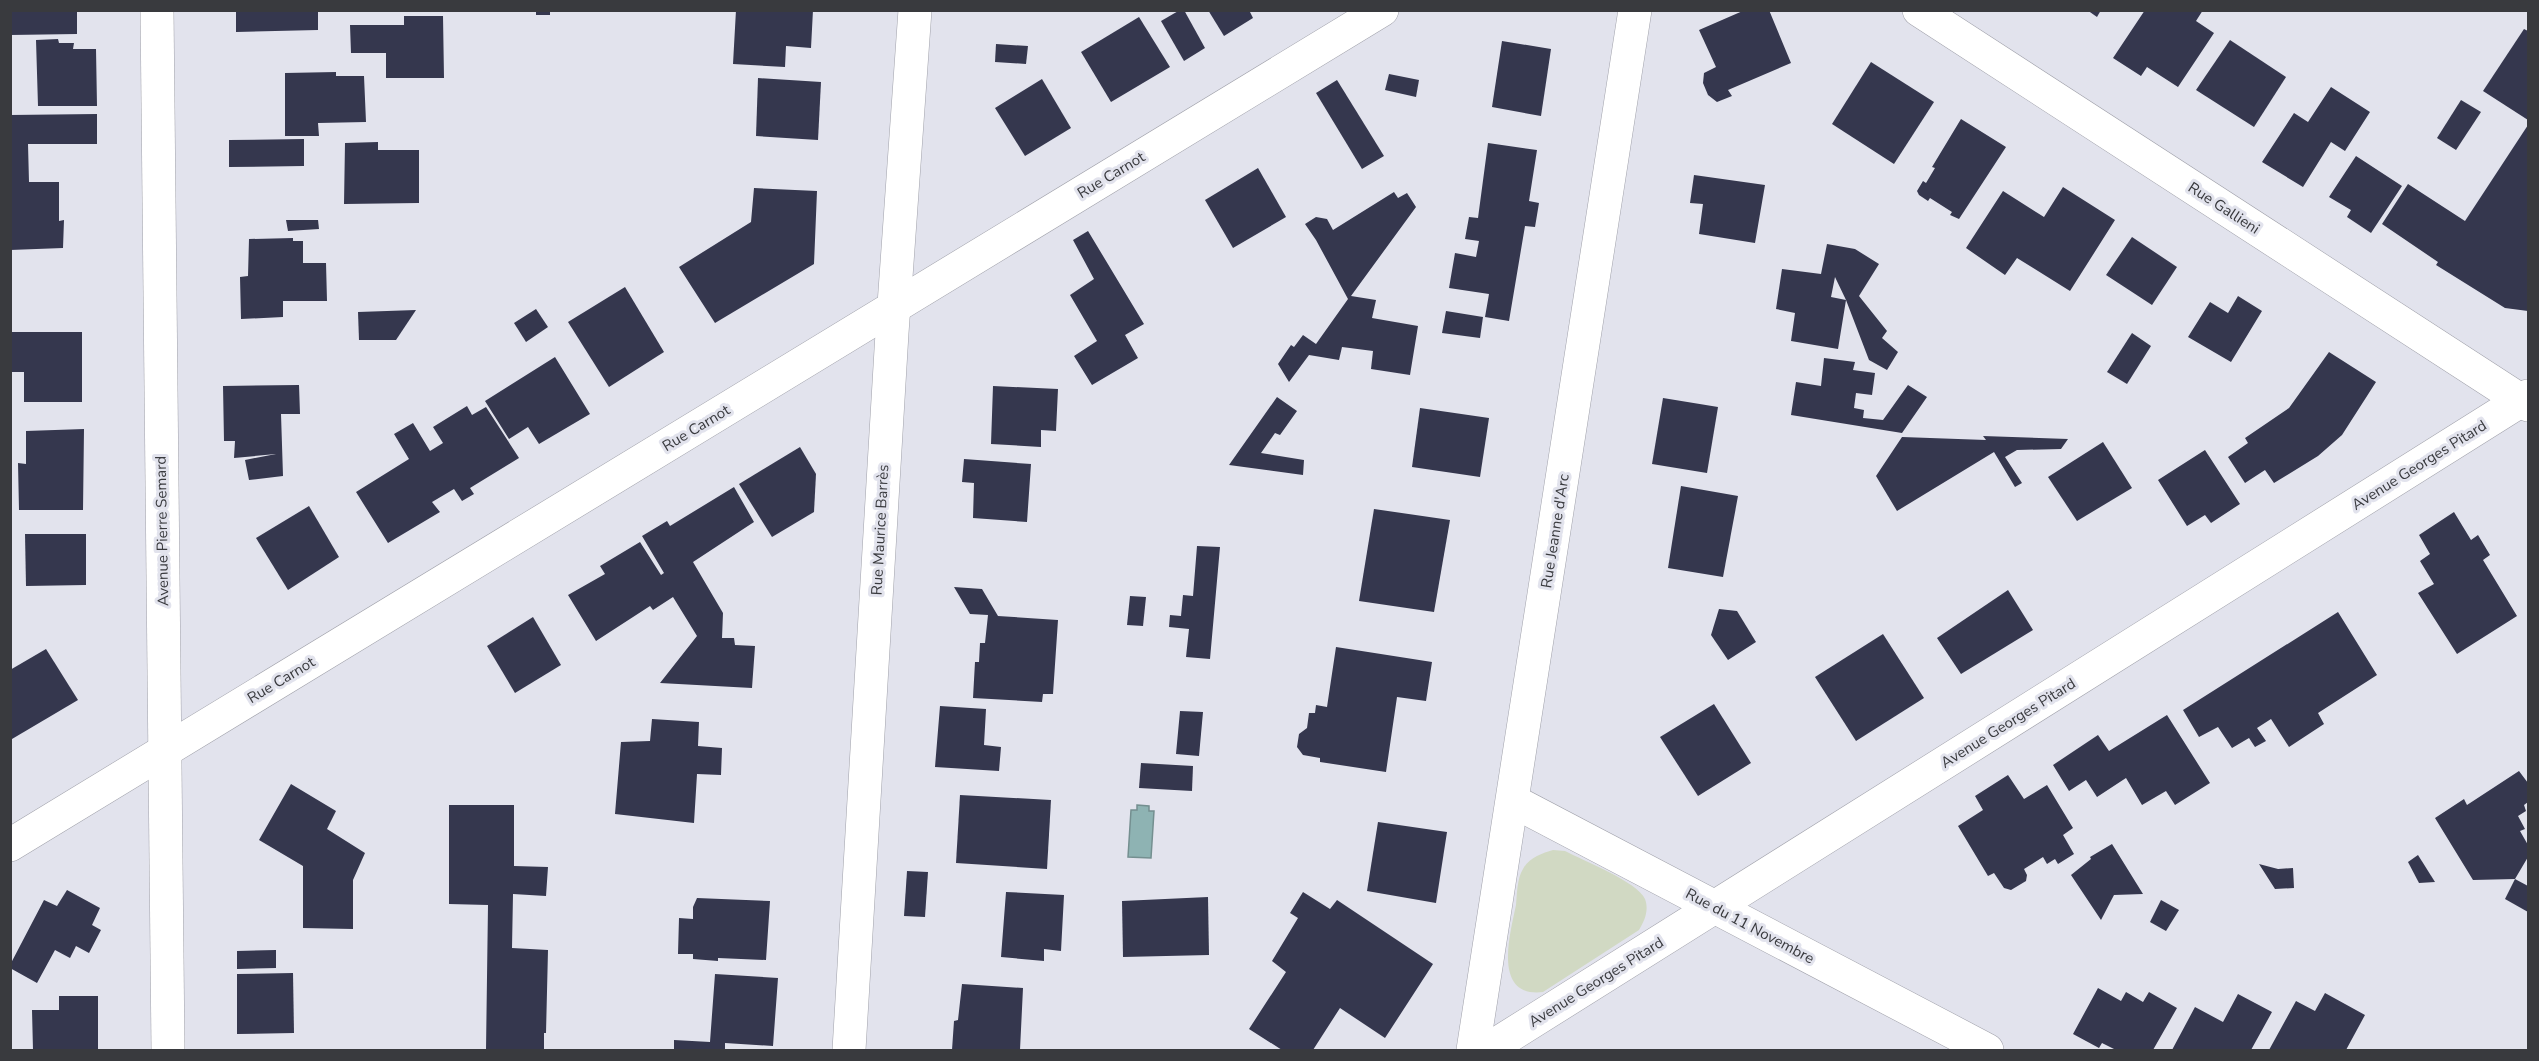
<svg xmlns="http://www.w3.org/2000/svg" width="2539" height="1061" font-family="'Nunito Sans',sans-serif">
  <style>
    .green { fill: #d1d9c3 }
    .water { fill: #8eb3b3; stroke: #748f90; stroke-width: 1.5 }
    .building { fill: #35374e }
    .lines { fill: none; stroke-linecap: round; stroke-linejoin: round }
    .minor-casing { stroke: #a0a1aa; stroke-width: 34 }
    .minor { stroke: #fff; stroke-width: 33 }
    .labels { text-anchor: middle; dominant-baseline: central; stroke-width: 6; stroke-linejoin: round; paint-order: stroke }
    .street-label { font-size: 15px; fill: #393a3e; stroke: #e2e3ed }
  </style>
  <rect width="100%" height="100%" fill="#e2e3ed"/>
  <path class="green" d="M1553,850L1565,851C1582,860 1638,882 1645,899C1649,910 1645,920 1639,930L1543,992C1492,998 1510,934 1516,905C1517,895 1517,878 1523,869C1529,858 1542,853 1553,850Z"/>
  <polygon class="water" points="1137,805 1149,806 1149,811 1154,811 1151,858 1128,857 1131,810 1137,810"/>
  <g class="building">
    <polygon points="10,10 77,10 77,34 10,35"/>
    <polygon points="236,10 318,10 318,30 236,32"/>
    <rect x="536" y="10" width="14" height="5"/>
    <polygon points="736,10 813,10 811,48 786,46 785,67 733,64"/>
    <polygon points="1180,10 1184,10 1205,48 1184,61 1161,21"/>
    <polygon points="1208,10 1249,10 1253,18 1224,36"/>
    <polygon points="1745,10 1769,10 1791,63 1728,90 1732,96 1717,102 1708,95 1703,83 1704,73 1716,67 1699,30"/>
    <polygon points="2087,10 2101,10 2097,17"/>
    <polygon points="2145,10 2203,10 2196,21 2214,33 2178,87 2147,67 2141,76 2113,58"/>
    <polygon points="404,16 443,16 444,78 386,78 386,53 351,53 350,25 404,25"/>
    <polygon points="1139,17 1170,67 1111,102 1081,52"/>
    <polygon points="2524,29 2528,31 2528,120 2483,91"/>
    <polygon points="58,39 59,43 74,43 73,49 96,49 97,106 38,106 36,40"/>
    <polygon points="2230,40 2286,77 2254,127 2196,90"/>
    <polygon points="1502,41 1551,49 1541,116 1492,107"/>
    <polygon points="996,44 1028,46 1026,64 995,62"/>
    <polygon points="1871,62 1934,102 1894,164 1832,124"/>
    <polygon points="336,72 336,76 364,76 366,122 318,123 319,136 285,136 285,73"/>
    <polygon points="1389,74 1419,80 1416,97 1385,90"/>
    <polygon points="758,78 821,82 818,140 756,136"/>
    <polygon points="1042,79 1071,128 1025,156 995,108"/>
    <polygon points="1337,80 1384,156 1362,169 1316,93"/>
    <polygon points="2331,87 2370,112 2345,151 2331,142 2303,187 2262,162 2294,113 2308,122"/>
    <polygon points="2461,100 2481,112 2456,150 2437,138"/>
    <polygon points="97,114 97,144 28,144 29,182 59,182 59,221 64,220 63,248 10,250 10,115"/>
    <polygon points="1961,119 2006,147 1959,219 1950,215 1952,212 1930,198 1928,201 1919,195 1917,191 1923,181 1926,183 1935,168 1932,167"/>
    <polygon points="2528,125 2528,311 2505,308 2436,265 2438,262 2382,224 2408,184 2465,221"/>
    <polygon points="304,139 304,166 229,167 229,140"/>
    <polygon points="378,142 378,150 419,150 419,203 344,204 345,143"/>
    <polygon points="1488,143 1537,150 1529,201 1539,203 1535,227 1525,226 1509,321 1485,317 1489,294 1449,288 1455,253 1476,257 1479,241 1465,239 1469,217 1478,218"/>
    <polygon points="2356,156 2402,186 2371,233 2347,217 2351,210 2329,197"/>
    <polygon points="1258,168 1286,217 1233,248 1205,200"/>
    <polygon points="1694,175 1765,185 1755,243 1699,234 1703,204 1690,203"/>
    <polygon points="2063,187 2115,220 2070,291 2017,258 2005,275 1966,248 2003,191 2044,217"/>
    <polygon points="754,188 817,191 814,264 715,323 679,267 751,222"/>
    <polygon points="1394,192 1398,198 1407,193 1416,207 1351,296 1376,300 1372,318 1418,326 1410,375 1371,369 1373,351 1342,347 1339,360 1309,355 1289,382 1278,364 1291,345 1294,347 1303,335 1316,344 1348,299 1316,240 1305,224 1316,217 1327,219 1333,230"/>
    <polygon points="286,220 318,220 319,229 288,231"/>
    <polygon points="1088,231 1144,324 1125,335 1138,358 1092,385 1074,356 1097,341 1070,295 1094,279 1073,240"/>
    <polygon points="2132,237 2177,267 2152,305 2106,275"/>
    <polygon points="293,238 293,241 303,241 303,263 326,263 327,301 283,301 283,317 241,319 240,277 248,276 249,239"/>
    <polygon points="1827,244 1855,249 1879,264 1859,296 1887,331 1882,338 1898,352 1887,370 1869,360 1846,300 1835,277 1831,297 1846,300 1838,349 1791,341 1795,313 1776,309 1782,269 1821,274"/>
    <polygon points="625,287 664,352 609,387 568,322"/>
    <polygon points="2238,296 2262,311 2231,362 2188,337 2210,302 2228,313"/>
    <polygon points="536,309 548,327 526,342 514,323"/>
    <polygon points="416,310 396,340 359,340 358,312"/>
    <polygon points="1446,311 1483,317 1480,338 1442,333"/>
    <polygon points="10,332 82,332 82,402 24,402 24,372 10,372"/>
    <polygon points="2132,333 2151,346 2127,384 2107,372"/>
    <polygon points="2329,352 2376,382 2342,435 2318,456 2274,483 2265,470 2245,483 2228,457 2248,443 2245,438 2289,408"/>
    <polygon points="555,357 590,414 539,444 528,427 509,439 485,401"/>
    <polygon points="1824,358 1855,362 1853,370 1875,373 1872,395 1856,393 1854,408 1864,410 1863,418 1883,420 1908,385 1927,397 1902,433 1791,415 1796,382 1821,386"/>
    <polygon points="299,385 300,414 281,414 283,476 249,480 245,460 276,454 234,458 235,441 224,441 223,386"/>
    <polygon points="993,386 1058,389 1056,431 1041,430 1041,447 991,444"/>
    <polygon points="1277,397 1297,411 1280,435 1275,433 1261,453 1304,460 1303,475 1229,465"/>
    <polygon points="1663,398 1718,407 1707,473 1652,464"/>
    <polygon points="467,406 472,415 486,407 519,458 470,488 474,494 462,501 454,489 432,502 440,512 388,543 356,492 409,459 394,434 413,423 430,451 443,443 433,427"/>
    <polygon points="1420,408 1489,418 1480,477 1412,467"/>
    <polygon points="84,429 83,510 19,510 18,463 26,464 26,431"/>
    <polygon points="1983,436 2068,439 2061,449 2017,450 2005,457 2022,483 2015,487 1994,452 1897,511 1876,476 1902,437 1986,440"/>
    <polygon points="2103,442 2132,488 2077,521 2048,477"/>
    <polygon points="800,447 816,474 814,512 772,537 739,484"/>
    <polygon points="2205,450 2240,504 2211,523 2205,515 2187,526 2158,480"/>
    <polygon points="964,459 1031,464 1027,522 973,518 974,483 962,482"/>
    <polygon points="1681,486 1738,496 1723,577 1668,568"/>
    <polygon points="734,487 754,522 693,562 723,613 722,638 734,638 735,645 755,646 752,688 660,683 697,636 673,597 653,610 650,606 596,641 568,595 605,574 600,566 640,542 661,575 664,573 642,536 667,521 670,526"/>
    <polygon points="309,506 339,557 288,590 256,538"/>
    <polygon points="1374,509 1450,520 1434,612 1359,601"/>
    <polygon points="2454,512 2471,540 2478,535 2490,555 2483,560 2517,616 2457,654 2418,593 2434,584 2420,561 2430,554 2419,535"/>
    <polygon points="25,534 86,534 86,585 26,586"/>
    <polygon points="1197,546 1220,547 1210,659 1186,657 1189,629 1169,627 1170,615 1181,616 1183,595 1193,596"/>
    <polygon points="954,587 982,589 998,616 1058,620 1053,694 1043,694 1042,702 973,698 975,662 979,662 980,643 985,643 988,615 970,614"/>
    <polygon points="2008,590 2033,630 1961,674 1937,638"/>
    <polygon points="1130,596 1146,597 1143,626 1127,625"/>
    <polygon points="1719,609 1737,611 1756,642 1728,660 1711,635"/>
    <polygon points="2338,612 2377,675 2318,713 2324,724 2289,747 2271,719 2257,728 2266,741 2255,747 2249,738 2232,748 2218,727 2199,737 2183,710"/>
    <polygon points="533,617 561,665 515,693 487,646"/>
    <polygon points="1883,634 1924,698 1856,741 1815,677"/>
    <polygon points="1336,647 1432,662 1426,701 1397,697 1386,772 1320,762 1320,758 1303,755 1297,747 1299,734 1307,728 1309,713 1315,713 1316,705 1327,707"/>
    <polygon points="46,649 78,700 12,739 10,670"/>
    <polygon points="1714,704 1751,763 1698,796 1660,737"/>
    <polygon points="940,706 986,709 984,745 1001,747 999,771 935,767"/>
    <polygon points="1180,711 1203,712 1199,756 1176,754"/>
    <polygon points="2167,715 2210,783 2175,805 2166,791 2142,805 2126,778 2097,797 2086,780 2069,791 2053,765 2098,735 2109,751"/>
    <polygon points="652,719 699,722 698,746 722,748 721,775 697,774 694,823 615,814 621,742 650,741"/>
    <polygon points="1141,763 1193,766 1192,791 1139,788"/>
    <polygon points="2519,771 2528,783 2528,802 2524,805 2526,811 2518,816 2525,829 2520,831 2528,845 2528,857 2515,879 2473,880 2435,818 2464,799 2467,805"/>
    <polygon points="2008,775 2024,799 2047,785 2073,828 2063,835 2074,854 2058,864 2055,859 2047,864 2043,857 2024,869 2027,875 2026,881 2011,890 2004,888 1994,873 1988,876 1958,826 1983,810 1975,796"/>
    <polygon points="291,784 336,811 327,829 365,853 353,880 353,929 303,928 303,866 259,840"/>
    <polygon points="960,795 1051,800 1047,869 956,863"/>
    <polygon points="449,805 514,805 514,866 548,867 546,896 513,894 512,948 548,950 546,1033 544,1033 544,1050 486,1050 488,905 449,904"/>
    <polygon points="1378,822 1447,832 1436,903 1367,891"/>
    <polygon points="2112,844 2143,894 2114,895 2101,920 2071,875 2091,859 2090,857"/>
    <polygon points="2418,855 2435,882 2419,883 2408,862"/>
    <polygon points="2259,864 2278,869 2293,868 2294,888 2275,889"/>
    <polygon points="907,871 928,872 925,917 904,916"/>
    <polygon points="2515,879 2528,886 2528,912 2505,899"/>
    <polygon points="67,890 100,908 92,925 101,930 89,953 76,946 70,958 55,950 37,983 10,968 10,965 44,900 57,906"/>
    <polygon points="1006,892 1064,895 1061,951 1044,949 1044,961 1001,957"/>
    <polygon points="1303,892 1330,909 1337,900 1433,964 1385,1038 1340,1008 1313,1050 1282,1050 1249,1029 1286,972 1272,961 1298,918 1290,913"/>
    <polygon points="1208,897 1209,955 1123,957 1122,901"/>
    <polygon points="697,898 770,901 766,960 718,958 718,961 693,959 693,954 678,954 679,918 693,919 693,907"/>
    <polygon points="2161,900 2179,910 2166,931 2150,922"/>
    <polygon points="276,950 276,968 237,969 237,951"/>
    <polygon points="293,973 294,1033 237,1034 237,974"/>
    <polygon points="715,974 778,978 773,1046 725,1043 725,1050 674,1050 674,1040 710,1042"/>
    <polygon points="962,984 1023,988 1020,1050 952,1050 954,1021 958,1020"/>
    <polygon points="2098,988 2121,1001 2126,992 2143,1002 2149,992 2177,1008 2153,1050 2116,1050 2102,1043 2099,1048 2073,1034"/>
    <polygon points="2325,993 2365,1015 2346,1050 2269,1050 2296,1001 2315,1011"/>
    <polygon points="2238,994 2272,1012 2251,1050 2172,1050 2195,1007 2223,1022"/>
    <polygon points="59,996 98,996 98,1050 33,1050 32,1010 59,1010"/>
  </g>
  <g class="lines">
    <defs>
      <g id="minor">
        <polyline points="157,10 168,1050"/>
        <polyline points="1919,10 2528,405"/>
        <polyline points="1513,801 1987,1050"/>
        <polyline points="10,845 1382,10"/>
        <polyline points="849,1050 892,333 915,10"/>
        <polyline points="1473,1050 1635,10"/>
        <polyline points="1487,1050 2528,396"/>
      </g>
    </defs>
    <use href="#minor" class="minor-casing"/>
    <use href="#minor" class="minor"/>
  </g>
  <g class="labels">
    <g class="street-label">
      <text transform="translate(1111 175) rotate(-31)">Rue Carnot</text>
      <text transform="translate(2224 208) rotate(33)">Rue Gallieni</text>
      <text transform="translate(696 428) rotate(-31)">Rue Carnot</text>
      <text transform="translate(2419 465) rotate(-32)">Avenue Georges Pitard</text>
      <text transform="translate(880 530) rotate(-87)">Rue Maurice Barrès</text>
      <text transform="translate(162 531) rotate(-91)">Avenue Pierre Semard</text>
      <text transform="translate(1555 531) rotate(-81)">Rue Jeanne d'Arc</text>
      <text transform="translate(281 680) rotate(-31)">Rue Carnot</text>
      <text transform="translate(2008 723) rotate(-32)">Avenue Georges Pitard</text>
      <text transform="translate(1750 926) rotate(28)">Rue du 11 Novembre</text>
      <text transform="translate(1596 982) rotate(-32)">Avenue Georges Pitard</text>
    </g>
  </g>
  <rect width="2539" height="1061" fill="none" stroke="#393a3e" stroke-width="24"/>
</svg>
